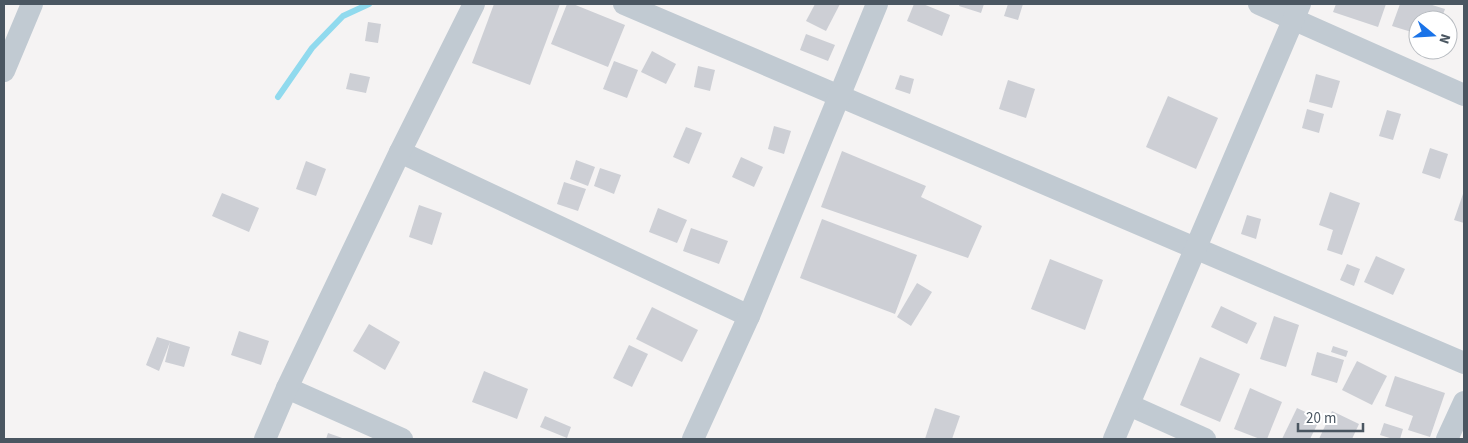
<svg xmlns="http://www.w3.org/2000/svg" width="1468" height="443" font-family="'Source Sans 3',sans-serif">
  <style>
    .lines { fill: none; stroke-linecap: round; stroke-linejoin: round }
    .stream { stroke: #90daee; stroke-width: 6 }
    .building { fill: #cdcfd5 }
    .minor { stroke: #c1cad2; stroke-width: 22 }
  </style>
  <rect width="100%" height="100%" fill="#f5f3f3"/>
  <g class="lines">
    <polyline class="stream" points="278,97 312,48 343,16 369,4"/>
  </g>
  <g class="building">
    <polygon points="494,4 560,4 530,85 472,63"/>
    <polygon points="567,4 573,4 625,25 608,67 551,44"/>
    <polygon points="815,4 840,4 826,31 806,21"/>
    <polygon points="914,4 923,4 950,15 942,36 907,21"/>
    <polygon points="960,4 984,4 981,13 959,6"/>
    <polygon points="1008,4 1023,4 1018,20 1004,16"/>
    <polygon points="1336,4 1386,4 1378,27 1333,12"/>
    <polygon points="1400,4 1429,4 1445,9 1441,20 1418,20 1418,34 1392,26"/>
    <polygon points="368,22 381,24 378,43 365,41"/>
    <polygon points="806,34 835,45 828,61 800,50"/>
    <polygon points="652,51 676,64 666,84 641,72"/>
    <polygon points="614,61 638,70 627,98 603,89"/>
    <polygon points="698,66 715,70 710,91 694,87"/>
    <polygon points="350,73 370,77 366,93 346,89"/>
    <polygon points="1316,74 1340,81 1332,108 1309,102"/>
    <polygon points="900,75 914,79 910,94 895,89"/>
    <polygon points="1008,80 1035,89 1026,118 999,109"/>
    <polygon points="1168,96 1218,118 1196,169 1146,147"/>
    <polygon points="1307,109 1324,114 1319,133 1302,128"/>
    <polygon points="1387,110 1401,114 1393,140 1379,136"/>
    <polygon points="774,126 791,131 784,154 768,149"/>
    <polygon points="686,127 702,133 689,164 673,157"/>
    <polygon points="1430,148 1448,154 1440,179 1422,173"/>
    <polygon points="842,151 926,186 921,197 982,226 968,258 821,207"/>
    <polygon points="741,157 763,167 754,187 732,177"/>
    <polygon points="576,160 595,167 588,186 570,179"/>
    <polygon points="306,161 326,169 316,196 296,189"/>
    <polygon points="600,168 621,175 614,194 594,186"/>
    <polygon points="564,182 586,189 578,211 557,204"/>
    <polygon points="1464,191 1464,223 1454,220"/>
    <polygon points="1330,192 1360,203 1342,255 1327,250 1333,230 1319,225"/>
    <polygon points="222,193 259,208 249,232 212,216"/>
    <polygon points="419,205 442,213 432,245 409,237"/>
    <polygon points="658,208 687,220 677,243 649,232"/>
    <polygon points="1247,215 1261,219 1256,239 1241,234"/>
    <polygon points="822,219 917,255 895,314 800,278"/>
    <polygon points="691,228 728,241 719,264 683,251"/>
    <polygon points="1376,256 1405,269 1393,295 1364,282"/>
    <polygon points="1050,259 1103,280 1085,330 1031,309"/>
    <polygon points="1347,264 1360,269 1354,286 1340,280"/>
    <polygon points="917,283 932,292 911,326 897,317"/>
    <polygon points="1221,306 1257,323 1247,344 1211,327"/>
    <polygon points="652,307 698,330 682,362 636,339"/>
    <polygon points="1274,316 1299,325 1286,367 1260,359"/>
    <polygon points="369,324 400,342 385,370 353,351"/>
    <polygon points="239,331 269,341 261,365 231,355"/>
    <polygon points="157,337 190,347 184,367 165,362 170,342 159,371 146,365"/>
    <polygon points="629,345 648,354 632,387 613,378"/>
    <polygon points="1333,346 1348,351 1346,357 1331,352"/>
    <polygon points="1317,352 1344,360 1337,383 1311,375"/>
    <polygon points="1200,357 1240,374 1220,422 1180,405"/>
    <polygon points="1357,361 1387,376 1372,405 1342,390"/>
    <polygon points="484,371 528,389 517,419 472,402"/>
    <polygon points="1395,376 1445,393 1430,437 1408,430 1413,416 1385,406"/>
    <polygon points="1250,388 1282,402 1267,439 1260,439 1234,429"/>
    <polygon points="935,408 960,416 952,439 925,439"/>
    <polygon points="1297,408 1320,419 1310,439 1282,439"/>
    <polygon points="1332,411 1359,424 1352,439 1319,439"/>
    <polygon points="545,416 571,427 567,438 540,427"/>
    <polygon points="1384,423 1403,429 1400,439 1393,439 1380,435"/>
    <polygon points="328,433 345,439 326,439"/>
  </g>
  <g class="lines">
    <g class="minor">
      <polyline points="624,4 1464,363"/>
      <polyline points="1259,4 1464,95"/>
      <polyline points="4,71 32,4"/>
      <polyline points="400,152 749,316"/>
      <polyline points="287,388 402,439"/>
      <polyline points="1129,405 1205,439"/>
      <polyline points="265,439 287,388 400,152 474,4"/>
      <polyline points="693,439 749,316 877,4"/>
      <polyline points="1114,439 1300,4"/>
      <polyline points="1447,439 1464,402"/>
    </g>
  </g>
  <rect width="1468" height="443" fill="none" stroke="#4a5661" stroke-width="10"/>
  <g transform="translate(1433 35) rotate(108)"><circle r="24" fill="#ffffff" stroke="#b7bbc0"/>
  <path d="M0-4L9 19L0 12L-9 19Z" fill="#1a73e8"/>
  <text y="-8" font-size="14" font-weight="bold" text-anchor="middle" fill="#4a5661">N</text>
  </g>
  <path d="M1298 423v8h65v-8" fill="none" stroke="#4a5661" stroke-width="2.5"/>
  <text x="1306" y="423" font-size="15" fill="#4a5661" stroke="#ffffff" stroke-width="4" paint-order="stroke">20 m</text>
</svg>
